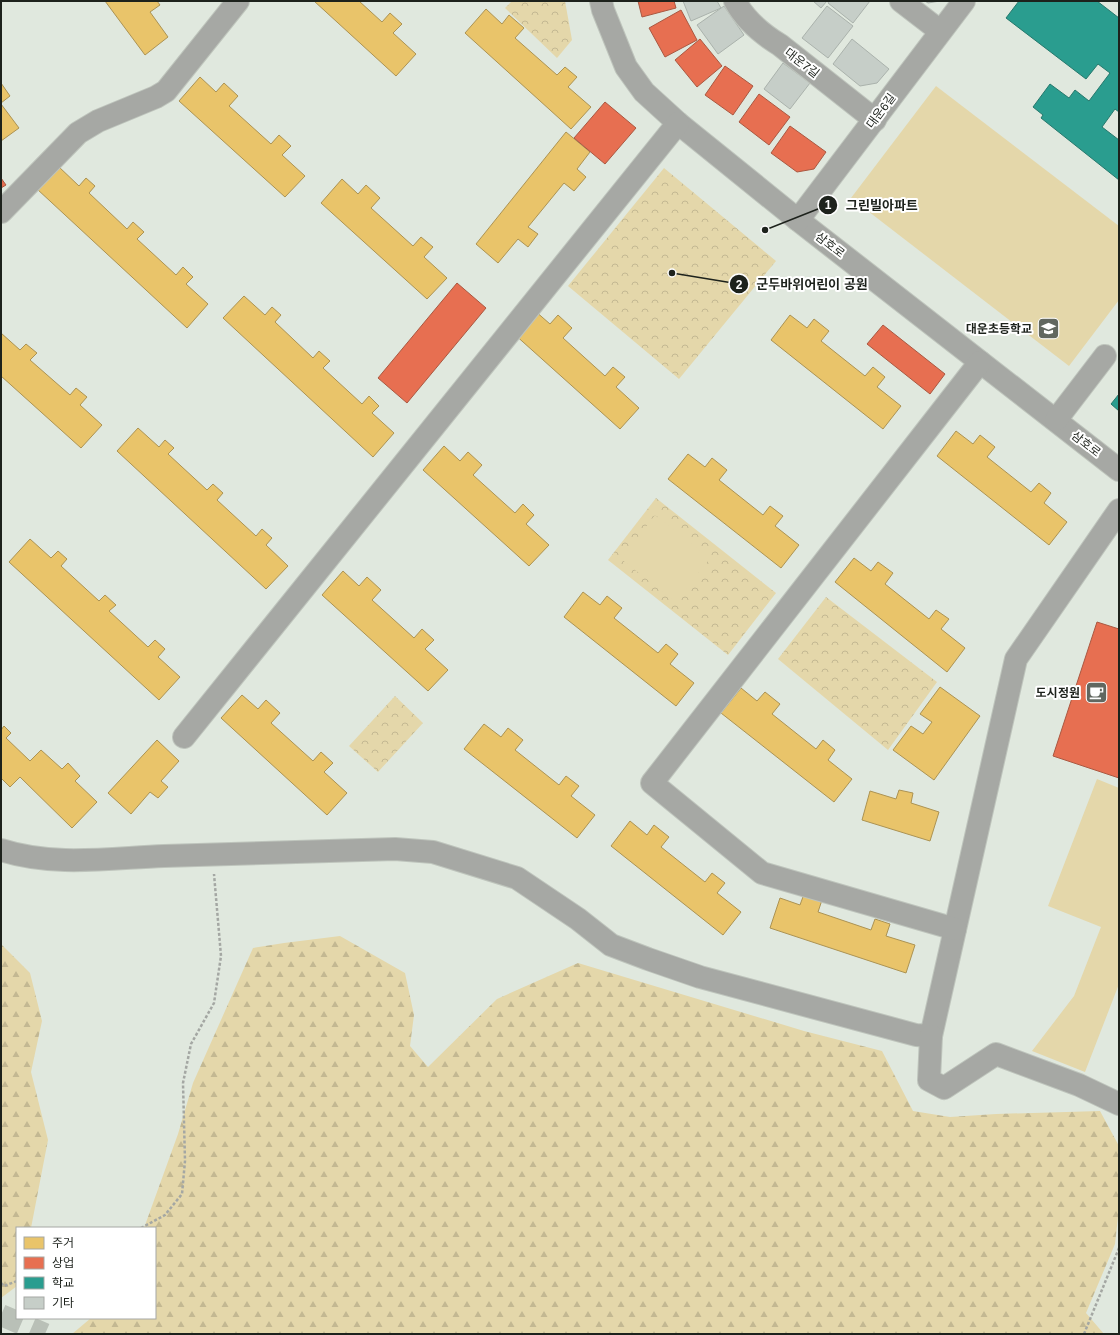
<svg xmlns="http://www.w3.org/2000/svg" width="1120" height="1335" font-family="Arial,'Noto Sans KR',sans-serif">
  <style>
    .forest { fill: url(#forest-firs) }
    .park { fill: url(#park-crowns) }
    .garden { fill: #e4d7aa }
    .homes { fill: #e9c46a; stroke: #ac9353 }
    .shops { fill: #e76f51; stroke: #aa5841 }
    .schools { fill: #2a9d8f; stroke: #26786c }
    .building { fill: #c6cec8; stroke: #aab2ac }
    .lines { fill: none; stroke-linecap: round; stroke-linejoin: round }
    .highway-tunnel { stroke: #b9c0b7; stroke-width: 22; stroke-dasharray: 22 11; stroke-linecap: butt }
    .minor-casing { stroke: #bec4bc; stroke-width: 24 }
    .path { stroke: #a4a7a3; stroke-width: 2.5; stroke-dasharray: 3 2; stroke-linecap: butt }
    .minor { stroke: #a6a8a4; stroke-width: 22 }
    .labels { text-anchor: middle; dominant-baseline: central; stroke-width: 4; stroke-linejoin: round; paint-order: stroke }
    .street-label { font-size: 12px; fill: #1d221c; stroke: #fff }
    .poi-label { font-size: 12px; font-weight: bold; fill: #1d221c; stroke: #fff; text-anchor: end }
    .leader { fill: none; stroke: #1d221c; stroke-width: 1.5 }
    .callout-dot { fill: #1d221c; stroke: #fff; stroke-width: 1.5 }
    .mark-label { font-size: 12px; text-anchor: middle; font-weight: bold; fill: #fff }
    .callout-label { font-size: 13px; text-anchor: middle; font-weight: bold; fill: #1d221c; stroke: #fff; stroke-width: 4; stroke-linejoin: round; paint-order: stroke }
  </style>
  <defs>
    <pattern id="forest-firs" width="22" height="20" patternUnits="userSpaceOnUse"><rect width="22" height="20" fill="#e4d7aa"/><path d="M5 1l3.5 6h-7zM16 11l3.5 6h-7z" fill="#c3b892"/></pattern>
    <pattern id="park-crowns" width="20" height="18" patternUnits="userSpaceOnUse"><rect width="20" height="18" fill="#e4d7aa"/><path d="M2 6a3 3 0 1 1 6 0M12 15a3 3 0 1 1 6 0" fill="none" stroke="#c3b892"/></pattern>
  </defs>
  <rect width="100%" height="100%" fill="#e0e8de"/>
  <g class="forest">
    <polygon points="340,936 405,973 414,1015 410,1046 428,1067 497,999 578,963 804,1031 882,1051 913,1111 950,1117 996,1114 1100,1111 1119,1146 1119,1208 1115,1244 1086,1313 1104,1334 72,1334 91,1318 155,1318 155,1228 144,1228 178,1134 193,1083 253,948 284,943"/>
    <polygon points="1,944 30,973 42,1021 31,1072 48,1140 31,1228 17,1228 17,1286 1,1298"/>
  </g>
  <g class="park">
    <polygon points="512,1 565,1 572,40 557,58 505,8"/>
    <polygon points="664,168 776,261 679,379 568,286"/>
    <polygon points="656,498 776,593 728,655 608,560"/>
    <polygon points="826,597 937,682 888,750 778,659"/>
    <polygon points="395,696 423,723 378,772 349,746"/>
  </g>
  <g class="garden">
    <polygon points="936,86 1119,226 1119,300 1069,366 851,198"/>
    <polygon points="655,515 710,558 676,602 621,559"/>
    <polygon points="1097,779 1119,788 1119,984 1085,1072 1032,1051 1074,996 1101,927 1048,906"/>
  </g>
  <g class="homes">
    <polygon points="105,1 157,1 160,5 150,12 168,37 145,55"/>
    <polygon points="314,1 359,1 382,22 390,13 402,24 393,33 416,54 396,76"/>
    <polygon points="486,9 502,24 509,15 524,28 515,38 557,75 565,67 577,77 568,87 591,107 571,129 465,33"/>
    <polygon points="200,77 216,92 224,83 238,96 229,106 271,144 279,135 291,146 282,155 305,176 285,197 179,101"/>
    <polygon points="1,83 10,96 1,103"/>
    <polygon points="1,104 19,128 1,141"/>
    <polygon points="566,132 590,152 577,169 586,177 574,191 564,183 528,227 538,234 528,247 518,239 498,263 476,244"/>
    <polygon points="58,166 79,186 86,178 95,186 89,193 127,229 133,222 144,232 137,239 176,275 183,267 193,277 186,284 208,304 187,328 37,189"/>
    <polygon points="342,179 358,194 366,185 380,198 371,208 413,246 421,237 433,247 424,257 447,278 427,299 321,203"/>
    <polygon points="244,296 265,315 272,307 281,315 275,322 313,358 319,351 330,361 323,368 362,404 369,396 379,406 372,413 394,433 373,457 223,318"/>
    <polygon points="534,310 550,324 558,315 572,328 563,338 605,376 613,367 625,377 616,387 639,408 620,429 513,333"/>
    <polygon points="790,315 807,328 814,319 829,331 821,341 865,376 873,367 885,377 877,387 901,406 883,429 771,340"/>
    <polygon points="1,333 20,350 26,344 37,353 30,360 70,395 76,388 87,397 80,405 102,425 81,448 1,376"/>
    <polygon points="138,428 159,447 165,440 174,448 168,454 207,490 213,484 223,493 217,500 256,536 262,529 272,538 266,545 288,566 266,589 117,451"/>
    <polygon points="956,431 973,444 980,435 995,447 987,457 1031,492 1039,483 1051,493 1044,503 1067,522 1049,545 937,456"/>
    <polygon points="444,446 460,461 468,452 482,465 473,475 515,513 523,504 534,515 526,524 549,545 529,566 423,470"/>
    <polygon points="688,454 705,467 712,458 727,470 719,480 763,515 770,506 783,516 775,526 799,545 781,568 668,479"/>
    <polygon points="30,539 51,558 58,551 67,559 61,566 99,601 105,595 116,605 109,611 148,647 155,640 165,649 158,657 180,677 159,700 9,562"/>
    <polygon points="854,558 871,571 878,562 893,573 885,584 929,619 936,610 949,619 941,629 965,648 947,672 835,582"/>
    <polygon points="343,571 359,586 367,577 381,590 372,600 414,638 422,629 434,640 425,649 448,670 428,691 322,595"/>
    <polygon points="583,592 600,605 607,596 622,608 614,618 658,653 666,644 678,654 670,664 694,683 676,706 564,617"/>
    <polygon points="940,687 980,716 934,780 893,750 911,726 923,734 932,722 920,714"/>
    <polygon points="741,688 757,701 765,692 780,704 772,714 816,749 823,740 835,750 828,760 852,779 834,802 721,713"/>
    <polygon points="242,695 258,709 266,700 280,713 271,723 313,761 321,752 333,763 324,772 347,793 327,815 221,718"/>
    <polygon points="484,724 501,737 508,728 523,740 515,750 559,785 566,776 579,786 571,796 595,815 577,838 464,749"/>
    <polygon points="4,726 11,733 6,738 30,761 41,750 62,769 68,763 80,776 75,781 97,802 72,828 20,777 10,787 1,778 1,730"/>
    <polygon points="157,740 179,761 161,781 168,787 158,798 150,792 131,814 108,793"/>
    <polygon points="899,790 913,793 911,803 939,812 930,841 862,820 870,791 896,799"/>
    <polygon points="630,821 647,835 654,825 669,837 661,847 705,882 712,873 725,883 717,893 741,912 723,935 611,846"/>
    <polygon points="804,894 822,900 818,912 871,930 875,919 890,924 886,936 915,945 906,973 770,928 780,898 800,905"/>
  </g>
  <g class="shops">
    <polygon points="638,1 674,1 676,8 642,17"/>
    <polygon points="681,10 697,40 665,57 649,28"/>
    <polygon points="700,39 722,66 697,87 675,60"/>
    <polygon points="725,66 753,86 733,115 705,95"/>
    <polygon points="759,94 790,117 769,145 739,122"/>
    <polygon points="605,102 636,128 605,164 574,138"/>
    <polygon points="790,126 826,152 814,169 797,172 771,153"/>
    <polygon points="1,178 6,185 1,188"/>
    <polygon points="457,283 486,308 407,403 378,378"/>
    <polygon points="883,325 945,374 930,394 867,344"/>
    <polygon points="1097,622 1119,629 1119,778 1053,756"/>
  </g>
  <g class="schools">
    <polygon points="1019,1 1097,1 1119,18 1119,112 1115,109 1102,127 1119,140 1119,180 1041,118 1043,115 1033,107 1050,84 1069,98 1075,90 1089,101 1110,73 1098,64 1086,79 1006,18"/>
    <polygon points="1119,394 1119,411 1111,404"/>
  </g>
  <g class="building">
    <polygon points="683,1 717,1 721,8 691,21"/>
    <polygon points="813,1 827,1 821,8"/>
    <polygon points="829,1 870,1 853,23 828,3"/>
    <polygon points="925,1 940,1 928,3"/>
    <polygon points="724,6 744,35 718,54 697,25"/>
    <polygon points="827,6 853,26 828,58 802,38"/>
    <polygon points="852,39 889,69 877,83 860,86 833,64"/>
    <polygon points="783,63 810,83 790,109 764,89"/>
  </g>
  <g class="lines">
    <polyline class="highway-tunnel" points="1,1315 45,1334"/>
    <defs>
      <g id="minor">
        <polyline points="601,1 603,10 626,67 644,92 678,123 798,220 1119,470"/>
        <path d="M735,1C745,20 762,34 780,45L875,120"/>
        <polyline points="901,1 940,31"/>
        <polyline points="1,212 78,133 98,121 156,97 166,91 238,1"/>
        <polyline points="798,220 964,1"/>
        <polyline points="1056,420 1105,356"/>
        <polyline points="184,737 678,123"/>
        <path d="M1,850C54,867 110,858 164,856C241,853 318,852 395,849L433,852L517,878L578,919L611,945L648,959L700,977L916,1035L931,1036L1016,659L1119,510"/>
        <polyline points="955,929 762,873 652,783 980,362"/>
        <polyline points="931,1036 929,1080 944,1088 996,1054 1079,1085 1119,1104"/>
      </g>
    </defs>
    <use href="#minor" class="minor-casing"/>
    <g class="path">
      <polyline points="141,1228 165,1215 182,1194 185,1161 183,1083 191,1044 214,1003 221,956 214,874"/>
      <polyline points="1,1283 4,1286 17,1281"/>
      <polyline points="1084,1334 1119,1248"/>
    </g>
    <use href="#minor" class="minor"/>
  </g>
  <defs>
    <symbol id="school-square" viewBox="-11 -11 22 22"><rect x="-9" y="-9" width="18" height="18" rx="4" fill="#616760" stroke="#fff"/><path d="M0-5L7-2L0 1L-7-2ZM-4 1L0 2.5L4 1V4Q0 6-4 4Z" fill="#fff"/></symbol>
    <symbol id="cafe-square" viewBox="-11 -11 22 22"><rect x="-9" y="-9" width="18" height="18" rx="4" fill="#616760" stroke="#fff"/><path d="M-5.5-4.5H6V0H3Q3 3.5 0 3.5H-2.5Q-5.5 3.5-5.5 0ZM3-3.2v2h1.7v-2ZM-6 4.5H4V6H-6Z" fill="#fff"/></symbol>
  </defs>
  <g fill-rule="evenodd">
    <use href="#school-square" x="1036" y="316" width="25" height="25"/>
    <use href="#cafe-square" x="1084" y="680" width="25" height="25"/>
  </g>
  <g class="labels">
    <g class="street-label">
      <text transform="translate(802 63) rotate(38)">대운7길</text>
      <text transform="translate(881 111) rotate(-53)">대운6길</text>
      <text transform="translate(830 245) rotate(38)">삼호로</text>
      <text transform="translate(1086 444) rotate(38)">삼호로</text>
    </g>
    <g class="poi-label">
      <text x="1032" y="329">대운초등학교</text>
      <text x="1080" y="693">도시정원</text>
    </g>
  </g>
  <path class="leader" d="M765 230L828 205M672 273L739 284"/>
  <g class="callout-dot">
    <circle cx="765" cy="230" r="4"/>
    <circle cx="672" cy="273" r="4"/>
    <circle cx="828" cy="205" r="10"/>
    <circle cx="739" cy="284" r="10"/>
  </g>
  <g class="mark-label">
    <text x="828" y="209">1</text>
    <text x="739" y="289">2</text>
  </g>
  <g class="callout-label">
    <text x="882" y="210">그린빌아파트</text>
    <text x="812" y="289">군두바위어린이 공원</text>
  </g>
  <rect width="1120" height="1335" fill="none" stroke="#1d221c" stroke-width="4"/>
  <rect x="16" y="1227" width="140" height="92" fill="#ffffff" stroke="#a5a7a4"/>
  <rect x="24" y="1237" width="20" height="12" fill="#e9c46a" stroke="#a5a7a4"/>
  <text x="52" y="1247" font-size="12" fill="#1d221c">주거</text>
  <rect x="24" y="1257" width="20" height="12" fill="#e76f51" stroke="#a5a7a4"/>
  <text x="52" y="1267" font-size="12" fill="#1d221c">상업</text>
  <rect x="24" y="1277" width="20" height="12" fill="#2a9d8f" stroke="#a5a7a4"/>
  <text x="52" y="1287" font-size="12" fill="#1d221c">학교</text>
  <rect x="24" y="1297" width="20" height="12" fill="#c6cec8" stroke="#a5a7a4"/>
  <text x="52" y="1307" font-size="12" fill="#1d221c">기타</text>
</svg>
